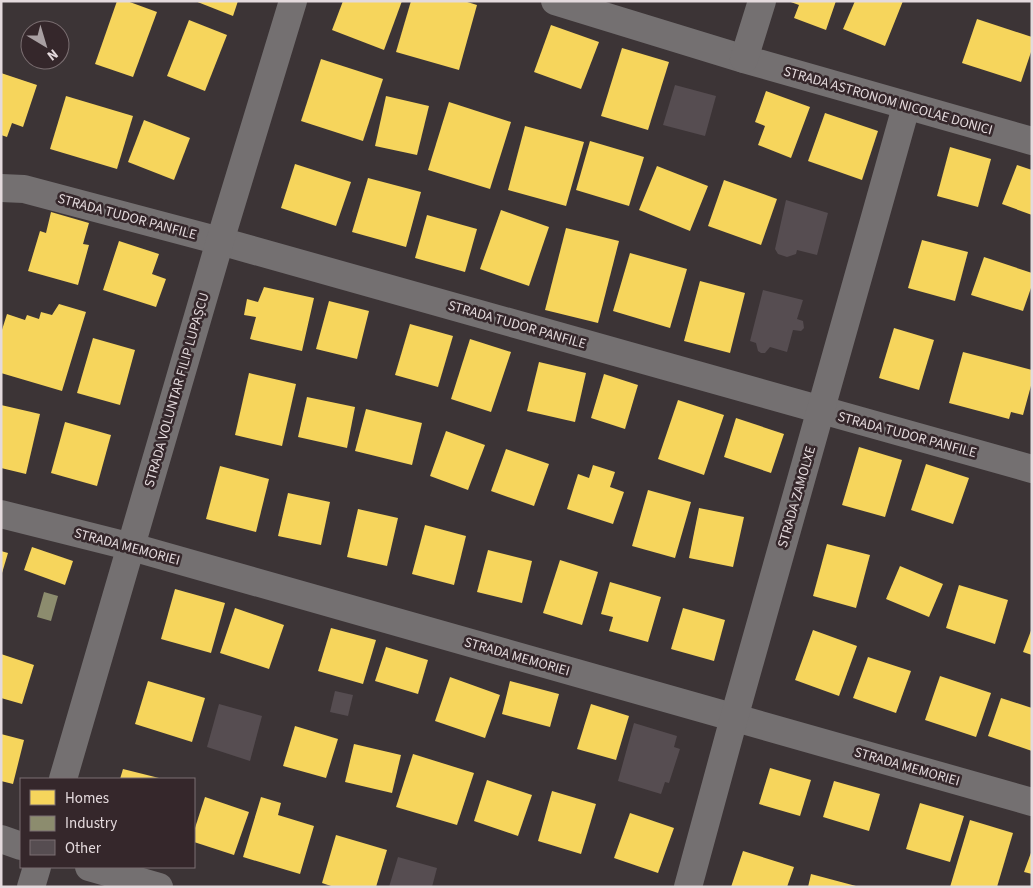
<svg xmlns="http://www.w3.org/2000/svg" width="1033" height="888" font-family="'Source Sans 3',sans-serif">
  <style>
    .homes { fill: #f6d55c }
    .industry { fill: #8c8c6e }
    .building { fill: #564d51 }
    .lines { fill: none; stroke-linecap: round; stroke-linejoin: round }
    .minor { stroke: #747071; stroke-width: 28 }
    .labels { text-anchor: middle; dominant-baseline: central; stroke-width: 5; stroke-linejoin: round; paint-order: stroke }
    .street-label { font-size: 14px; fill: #e4dadd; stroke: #35272b }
  </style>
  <rect width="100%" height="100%" fill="#3c3436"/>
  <g class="homes">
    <polygon points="117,1 127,1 157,12 133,77 95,64"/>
    <polygon points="195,1 238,1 233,16"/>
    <polygon points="343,1 402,1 384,50 332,30"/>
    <polygon points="411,1 464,1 477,5 459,70 396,52"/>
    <polygon points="788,1 836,1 826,30 794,18 799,5"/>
    <polygon points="855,1 903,1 885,46 843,29"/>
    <polygon points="977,19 1032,37 1032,49 1021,82 962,63"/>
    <polygon points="189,20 227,35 205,91 167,76"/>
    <polygon points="551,25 599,42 581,89 534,72"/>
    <polygon points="622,48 669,62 648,130 601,116"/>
    <polygon points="321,59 383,79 363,141 301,121"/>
    <polygon points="1,73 37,85 23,127 12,123 7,137 1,135"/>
    <polygon points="766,91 810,107 791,158 758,145 765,126 755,122"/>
    <polygon points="66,96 133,116 117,169 50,149"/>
    <polygon points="386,96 429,106 417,155 375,146"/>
    <polygon points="449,102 511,122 490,189 428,170"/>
    <polygon points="825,113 878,131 862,180 808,161"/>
    <polygon points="144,120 190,138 174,180 128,162"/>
    <polygon points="525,126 584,142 566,206 508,190"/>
    <polygon points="590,141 644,157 629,206 576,190"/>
    <polygon points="950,147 991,159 978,207 937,196"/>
    <polygon points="295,164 351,182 336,226 281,208"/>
    <polygon points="1017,165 1032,170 1032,215 1002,204"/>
    <polygon points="657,166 708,186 690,231 639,210"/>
    <polygon points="368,178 421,192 406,247 352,232"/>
    <polygon points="724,180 777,199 761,245 708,226"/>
    <polygon points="501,210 549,227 529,286 480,269"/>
    <polygon points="51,212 89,223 83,244 89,245 78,285 28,271 40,231 46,233"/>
    <polygon points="427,215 477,229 465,272 415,258"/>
    <polygon points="566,228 619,241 598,323 545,310"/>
    <polygon points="922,240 968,252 955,301 908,288"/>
    <polygon points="119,241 159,254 152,274 166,279 156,307 103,290"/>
    <polygon points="630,253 687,269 670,328 613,311"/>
    <polygon points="984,257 1032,273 1032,285 1023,311 971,295"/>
    <polygon points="700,281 745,293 730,353 684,341"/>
    <polygon points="264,287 314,298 302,351 250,339 256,317 244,315 247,299 258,302"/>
    <polygon points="329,301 369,311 357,359 316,349"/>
    <polygon points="59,304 86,312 62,391 1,373 1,333 7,314 25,320 27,315 39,319 41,312 52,315"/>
    <polygon points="410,324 453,336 438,387 395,375"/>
    <polygon points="894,328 934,340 919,390 879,378"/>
    <polygon points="93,338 135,350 120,405 77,393"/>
    <polygon points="470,339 511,352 491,412 451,399"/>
    <polygon points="963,352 1032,370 1032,382 1023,415 1011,412 1009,419 949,403"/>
    <polygon points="539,362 586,373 575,422 527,411"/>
    <polygon points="249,373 296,384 282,446 235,435"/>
    <polygon points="604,374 638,385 625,429 591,418"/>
    <polygon points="307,397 355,407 347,448 298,437"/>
    <polygon points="678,400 724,415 704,475 658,459"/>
    <polygon points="1,405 40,414 26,474 1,468"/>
    <polygon points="366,409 422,423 412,465 355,451"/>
    <polygon points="736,418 784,434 771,473 724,457"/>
    <polygon points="65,422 111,435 97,486 51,473"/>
    <polygon points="446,431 485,445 468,490 430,476"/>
    <polygon points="859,447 902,460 885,517 842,505"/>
    <polygon points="506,449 549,464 534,506 491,491"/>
    <polygon points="926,464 969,478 953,524 911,510"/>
    <polygon points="593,465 615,472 610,487 624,492 613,524 567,509 578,474 589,478"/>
    <polygon points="220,466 269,479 256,532 206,519"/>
    <polygon points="648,490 691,502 675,558 632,546"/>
    <polygon points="288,493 330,502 321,545 278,536"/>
    <polygon points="699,508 744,517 733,567 689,558"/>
    <polygon points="358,509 398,518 387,566 347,557"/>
    <polygon points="425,525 466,536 454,585 412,574"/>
    <polygon points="827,544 870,555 856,608 813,596"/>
    <polygon points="32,547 73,561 65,585 24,570"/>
    <polygon points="488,550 532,561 522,603 477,592"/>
    <polygon points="1,551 8,553 2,573 1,573"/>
    <polygon points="560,560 598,572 582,625 543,613"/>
    <polygon points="900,566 943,584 929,617 886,599"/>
    <polygon points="610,582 661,597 648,642 609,631 613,617 601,614"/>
    <polygon points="959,585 1008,600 995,644 946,628"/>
    <polygon points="175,589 225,603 211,653 161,639"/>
    <polygon points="235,608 284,625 269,669 220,653"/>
    <polygon points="683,608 725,620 714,661 671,649"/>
    <polygon points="331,628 376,640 363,684 318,671"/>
    <polygon points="1032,628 1032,655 1023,652"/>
    <polygon points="813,630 857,646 839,696 795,680"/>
    <polygon points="386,647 428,660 418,694 375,681"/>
    <polygon points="1,654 34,665 22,704 1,698"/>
    <polygon points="868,657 911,671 896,713 853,698"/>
    <polygon points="940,676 991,693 976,737 925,720"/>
    <polygon points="450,677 500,695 485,738 435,721"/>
    <polygon points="148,681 205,698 192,742 135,724"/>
    <polygon points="510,681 559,694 550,727 502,714"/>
    <polygon points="1001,698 1032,708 1032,751 988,736"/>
    <polygon points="591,704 629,716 616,760 577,749"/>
    <polygon points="295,726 338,739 326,778 283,766"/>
    <polygon points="1,734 24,740 13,784 1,781"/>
    <polygon points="354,744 401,755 392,793 345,782"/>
    <polygon points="413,754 474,773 457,825 396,807"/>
    <polygon points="770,768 811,780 800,816 759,804"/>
    <polygon points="123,769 163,779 120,779"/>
    <polygon points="487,780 532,795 518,836 474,821"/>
    <polygon points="834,781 880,794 869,831 823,817"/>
    <polygon points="552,791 596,804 581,854 538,841"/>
    <polygon points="205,797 249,812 234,855 194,842 194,831"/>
    <polygon points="261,797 281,803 278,815 314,826 300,874 243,857"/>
    <polygon points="920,803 964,816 950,862 906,849"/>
    <polygon points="630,813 674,828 658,873 614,858"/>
    <polygon points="970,820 1013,833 997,887 950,887"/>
    <polygon points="336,835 387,850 376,887 334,887 322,883"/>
    <polygon points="1032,850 1032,874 1024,872"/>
    <polygon points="743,851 794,867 787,887 731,887"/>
    <polygon points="811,874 856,886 856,887 808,887"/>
  </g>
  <polygon class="industry" points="44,592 58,596 51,621 37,617"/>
  <g class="building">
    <polygon points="675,85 716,96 705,136 663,125"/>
    <polygon points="786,200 828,213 817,255 797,250 796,254 787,257 778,254 775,249"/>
    <polygon points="763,290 803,300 797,319 803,321 804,328 801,331 793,330 787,352 770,347 765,353 761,353 758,351 756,343 750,341"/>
    <polygon points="335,691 353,695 348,716 330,712"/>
    <polygon points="219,704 262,716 250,761 207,747"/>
    <polygon points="634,723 677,736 674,747 680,749 669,783 665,782 661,794 618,781"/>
    <polygon points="398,857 437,868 432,887 389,887"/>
  </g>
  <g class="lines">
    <g class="minor">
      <polyline points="555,1 744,59 1032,141"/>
      <polyline points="744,59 762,1"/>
      <polyline points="1,188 24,189 220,241 1032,469"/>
      <polyline points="1,514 132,547 1032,802"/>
      <polyline points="63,779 220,241 293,1"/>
      <polyline points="1,839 21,846"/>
      <polyline points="89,867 159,887"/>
      <polyline points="31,887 37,867"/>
      <polyline points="688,887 734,718 906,107"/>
    </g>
  </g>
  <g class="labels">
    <g class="street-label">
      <text transform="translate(888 101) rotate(16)">STRADA ASTRONOM NICOLAE DONICI</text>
      <text transform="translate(127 217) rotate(15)">STRADA TUDOR PANFILE</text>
      <text transform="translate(517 325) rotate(16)">STRADA TUDOR PANFILE</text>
      <text transform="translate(177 390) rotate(-74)">STRADA VOLUNTAR FILIP LUPAȘCU</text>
      <text transform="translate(907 435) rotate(15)">STRADA TUDOR PANFILE</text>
      <text transform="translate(797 497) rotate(-74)">STRADA ZAMOLXE</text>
      <text transform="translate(127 547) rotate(15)">STRADA MEMORIEI</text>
      <text transform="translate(517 657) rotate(16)">STRADA MEMORIEI</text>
      <text transform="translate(907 767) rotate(16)">STRADA MEMORIEI</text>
    </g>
  </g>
  <rect width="1033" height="888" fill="none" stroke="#e4dadd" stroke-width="5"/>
  <rect x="20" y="778" width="175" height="90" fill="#35272b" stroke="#7b6f72"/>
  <rect x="30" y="790" width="25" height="15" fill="#f6d55c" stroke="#7b6f72"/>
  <text x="65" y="803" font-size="15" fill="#e4dadd">Homes</text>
  <rect x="30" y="816" width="25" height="15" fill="#8c8c6e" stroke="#7b6f72"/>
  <text x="65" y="828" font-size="15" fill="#e4dadd">Industry</text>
  <rect x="30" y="840" width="25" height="15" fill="#564d51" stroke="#7b6f72"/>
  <text x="65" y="853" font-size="15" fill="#e4dadd">Other</text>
  <g transform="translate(45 45) rotate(142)"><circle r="24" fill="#35272b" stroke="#7b6f72"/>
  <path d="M0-4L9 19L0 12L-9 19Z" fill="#a9a0a3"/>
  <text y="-8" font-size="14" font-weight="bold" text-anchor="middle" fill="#e4dadd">N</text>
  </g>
</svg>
